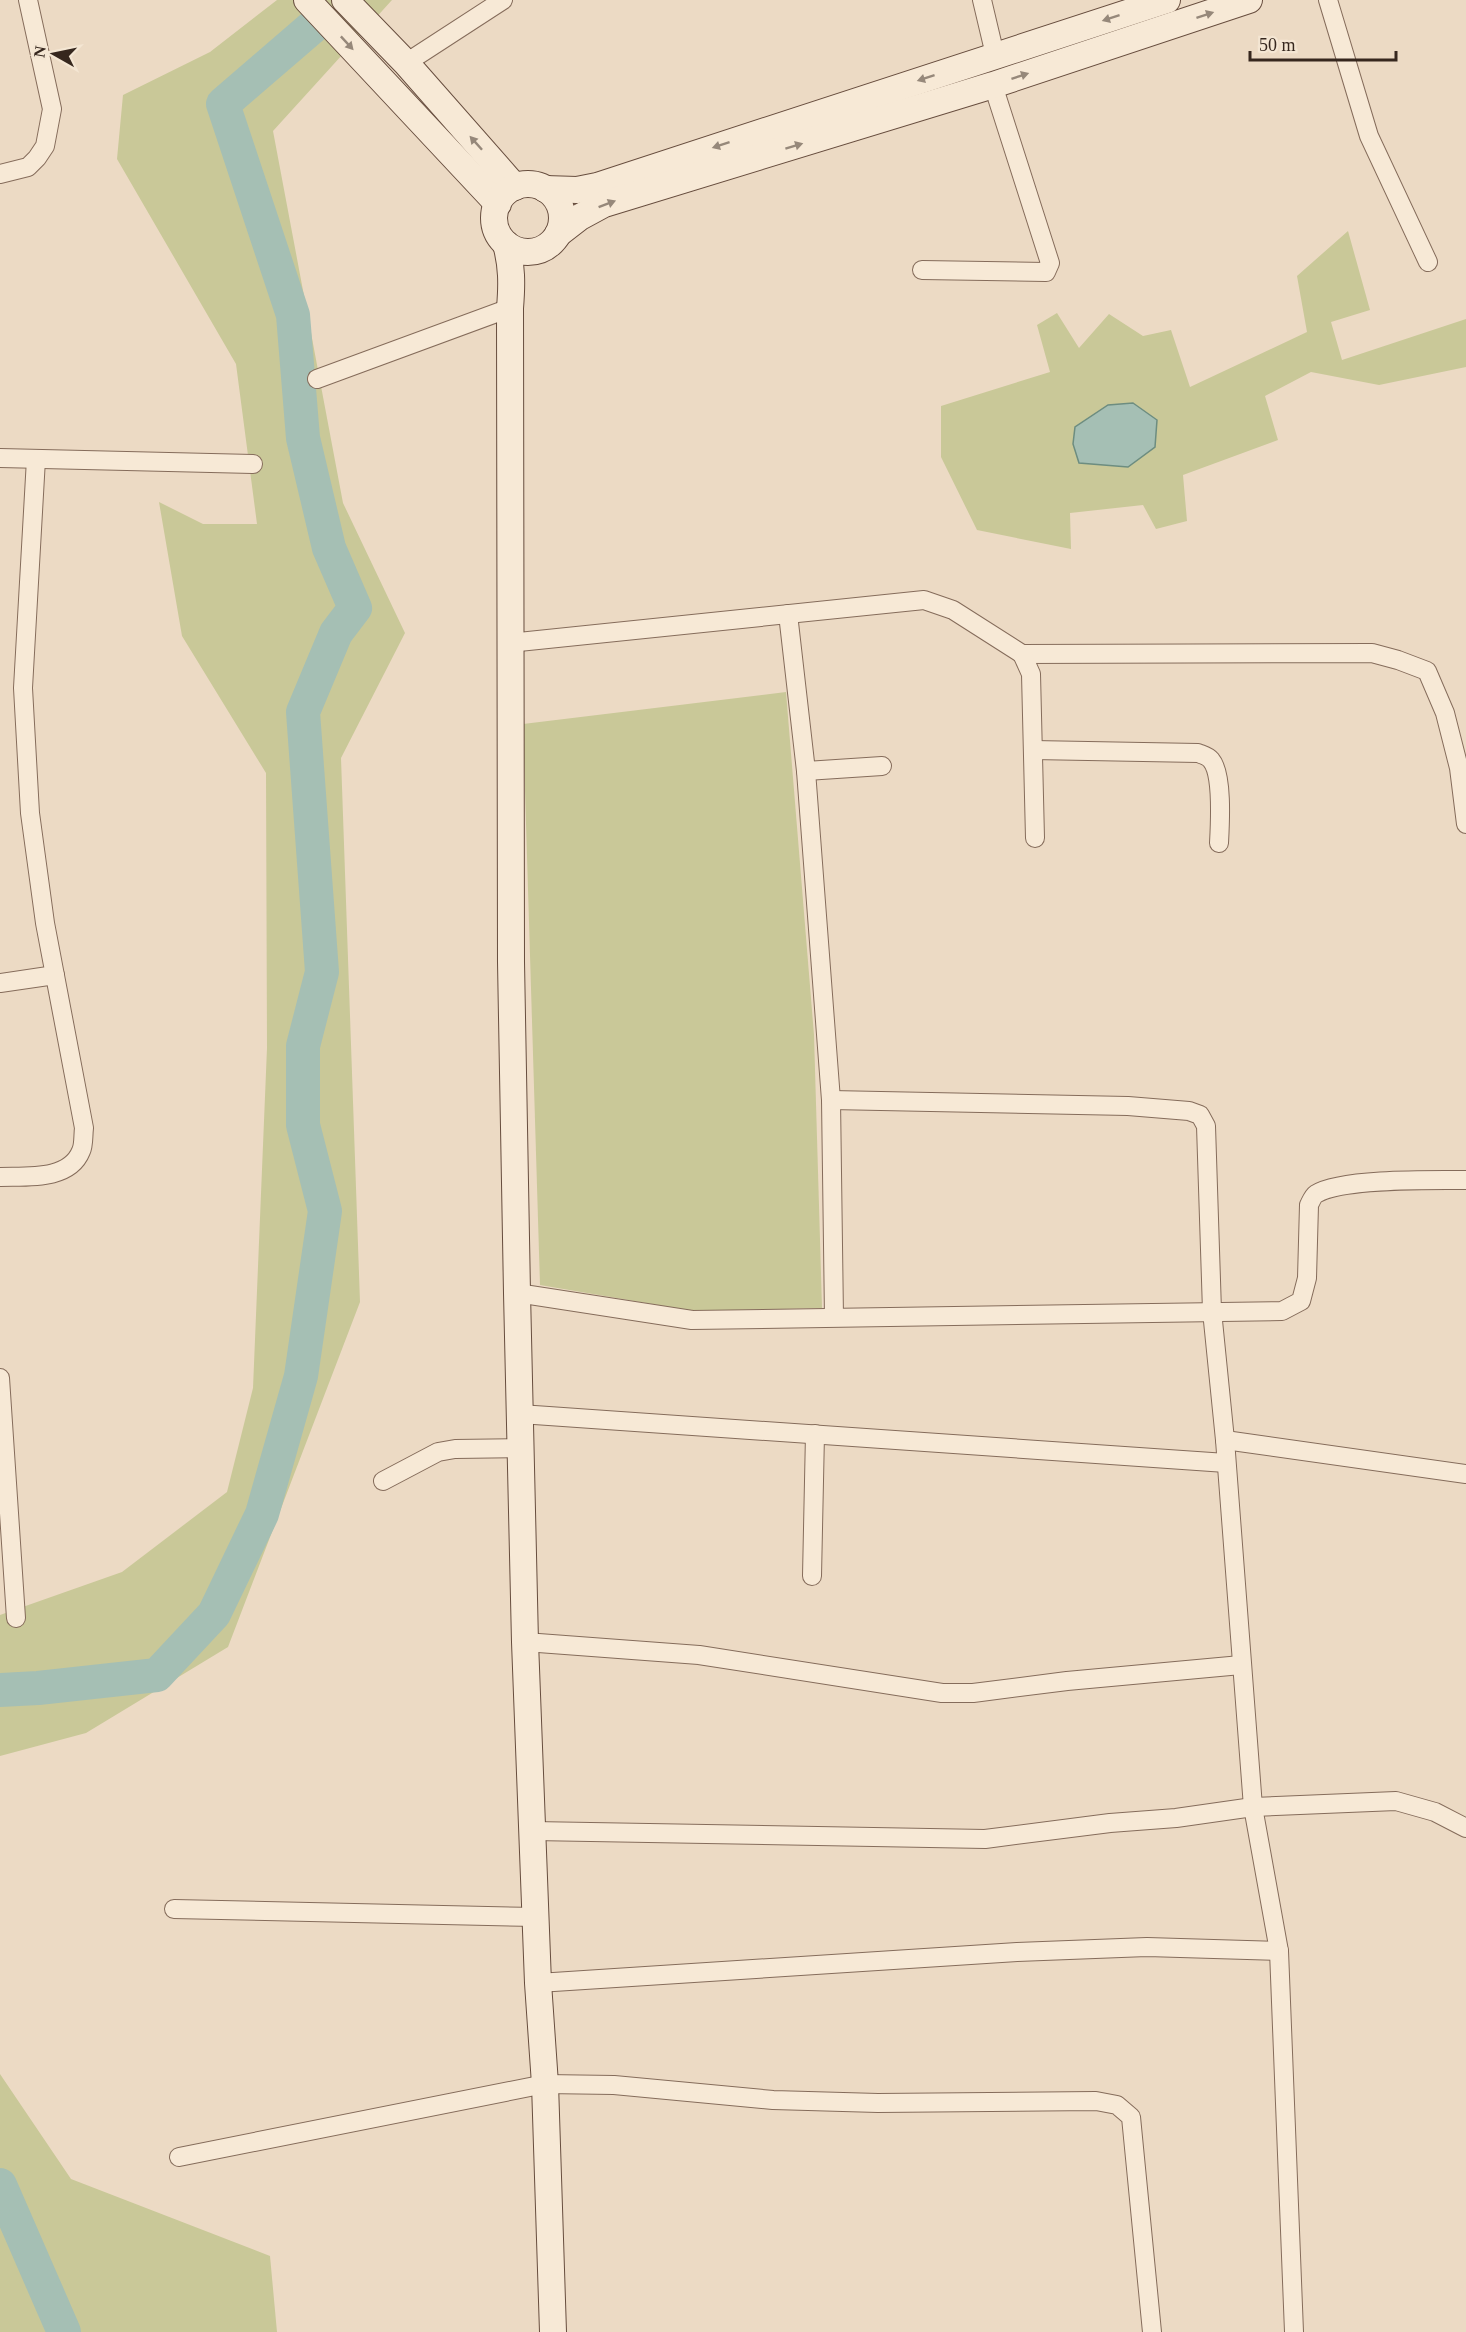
<svg xmlns="http://www.w3.org/2000/svg" width="1466" height="2332" font-family="'Times New Roman',serif">
  <style>
    .green { fill: #c9c898 }
    .water { fill: #a5bfb4; stroke: #6d8d80; stroke-width: 1.5 }
    .lines { fill: none; stroke-linecap: round; stroke-linejoin: round }
    .river { stroke: #a5bfb4; stroke-width: 34 }
    .street-casing { stroke: #856c5b; stroke-width: 20 }
    .secondary-casing { stroke: #674d3e; stroke-width: 28 }
    .street { stroke: #f7e9d6; stroke-width: 18 }
    .secondary { stroke: #f7e9d6; stroke-width: 26 }
    .oneway { fill: #96887a }
  </style>
  <rect width="100%" height="100%" fill="#ecdac4"/>
  <g class="green">
    <polygon points="277,0 392,0 273,131 343,503 405,633 341,758 360,1302 228,1647 86,1733 0,1756 0,1615 122,1572 227,1492 253,1388 267,1048 266,773 182,636 159,502 203,524 257,524 236,364 117,159 123,95 210,52"/>
    <polygon points="1348,231 1370,310 1331,322 1342,360 1466,319 1466,367 1379,385 1311,372 1265,396 1278,440 1183,475 1187,521 1156,529 1143,505 1070,513 1071,549 977,530 941,457 941,406 1050,372 1037,325 1057,313 1079,348 1109,314 1143,336 1171,330 1190,387 1307,332 1297,276"/>
    <polygon points="786,692 814,1035 822,1308 693,1311 540,1285 523,724"/>
    <polygon points="0,2074 71,2179 270,2256 277,2332 0,2332"/>
  </g>
  <polygon class="water" points="1133,403 1157,420 1155,447 1128,467 1079,463 1073,444 1075,427 1108,405"/>
  <g class="lines">
    <g class="river">
      <polyline points="0,1690 38,1688 157,1675 214,1614 262,1514 301,1376 325,1211 303,1125 303,1046 322,972 303,712 336,633 355,608 329,548 303,438 293,315 223,104 317,23"/>
      <polyline points="0,2185 64,2332"/>
    </g>
    <defs>
      <g id="street">
        <polyline points="982,0 995,55"/>
        <polyline points="1328,0 1369,136 1428,262"/>
        <polyline points="406,63 503,0"/>
        <polyline points="0,174 28,167 37,158 45,146 52,109 28,0"/>
        <polyline points="922,270 1046,272 1050,263 993,85"/>
        <polyline points="317,379 510,308"/>
        <polyline points="0,458 253,464"/>
        <polyline points="788,614 806,771 831,1100 834,1317"/>
        <polyline points="509,643 924,600 953,610 1022,654 1372,653 1398,660 1427,671 1445,713 1459,768 1466,824"/>
        <polyline points="1022,654 1031,674 1035,838"/>
        <path d="M1033,750L1198,753C1203,755 1208,756 1211,760C1223,774 1220,824 1219,843"/>
        <polyline points="806,771 882,766"/>
        <polyline points="0,983 55,975"/>
        <polyline points="831,1100 1128,1106 1189,1111 1200,1115 1206,1126 1212,1311 1225,1440 1253,1807 1279,1951 1294,2332"/>
        <path d="M0,1177C26,1176 69,1181 81,1151C84,1145 83,1135 84,1128L45,923L30,813L23,688L36,459"/>
        <path d="M517,1293L692,1320L1282,1311L1301,1301L1307,1278L1309,1205C1311,1201 1313,1196 1316,1194C1341,1178 1434,1180 1466,1180"/>
        <polyline points="0,1378 16,1618"/>
        <polyline points="520,1414 1226,1463"/>
        <polyline points="1225,1440 1466,1474"/>
        <polyline points="383,1481 438,1452 455,1449 521,1448"/>
        <polyline points="812,1576 815,1434"/>
        <polyline points="525,1642 699,1655 942,1693 973,1693 1067,1681 1241,1665"/>
        <polyline points="533,1831 985,1839 1110,1823 1176,1818 1253,1807 1396,1801 1435,1812 1466,1828"/>
        <polyline points="174,1909 536,1917"/>
        <polyline points="538,1983 1017,1952 1147,1947 1279,1951"/>
        <polyline points="179,2157 545,2084 614,2085 773,2100 878,2103 1096,2101 1117,2105 1131,2117 1152,2332"/>
      </g>
      <g id="secondary">
        <polyline points="307,0 498,204"/>
        <polyline points="345,0 406,63 515,187"/>
        <circle cx="528" cy="218" r="34"/>
        <polyline points="545,189 577,190 597,186 1167,0"/>
        <polyline points="558,234 580,217 604,204 993,85 1249,0"/>
        <path d="M506,244C512,266 512,284 510,308L511,962L517,1293L525,1642L538,1983L545,2084L553,2332"/>
      </g>
    </defs>
    <use href="#street" class="street-casing"/>
    <use href="#secondary" class="secondary-casing"/>
    <use href="#street" class="street"/>
    <use href="#secondary" class="secondary"/>
  </g>
  <defs><path id="oneway-solid" d="M-6-.8H1V-3.2L6.5 0L1 3.2V.8H-6Z" transform="scale(1.5)"/></defs>
  <g class="oneway">
    <use href="#oneway-solid" transform="translate(1205 15) rotate(-18)"/>
    <use href="#oneway-solid" transform="translate(1111 18) rotate(162)"/>
    <use href="#oneway-solid" transform="translate(347 43) rotate(47)"/>
    <use href="#oneway-solid" transform="translate(1020 76) rotate(-18)"/>
    <use href="#oneway-solid" transform="translate(926 78) rotate(162)"/>
    <use href="#oneway-solid" transform="translate(476 143) rotate(-132)"/>
    <use href="#oneway-solid" transform="translate(721 145) rotate(162)"/>
    <use href="#oneway-solid" transform="translate(794 146) rotate(-17)"/>
    <use href="#oneway-solid" transform="translate(607 204) rotate(-21)"/>
  </g>
  <g transform="translate(54 54) rotate(279)" stroke="#f4e6d3" stroke-width="4.5" paint-order="stroke">
  <path d="M0-4.5L10 22L0 15L-10 22Z" fill="#36271e"/>
  <text y="-9" font-size="16" font-weight="bold" text-anchor="middle" fill="#36271e">N</text>
  </g>
  <path d="M1250 51v9h146v-9" fill="none" stroke="#36271e" stroke-width="3"/>
  <text x="1259" y="51" font-size="18" fill="#36271e" stroke="#f4e6d3" stroke-width="4.5" paint-order="stroke">50 m</text>
</svg>
